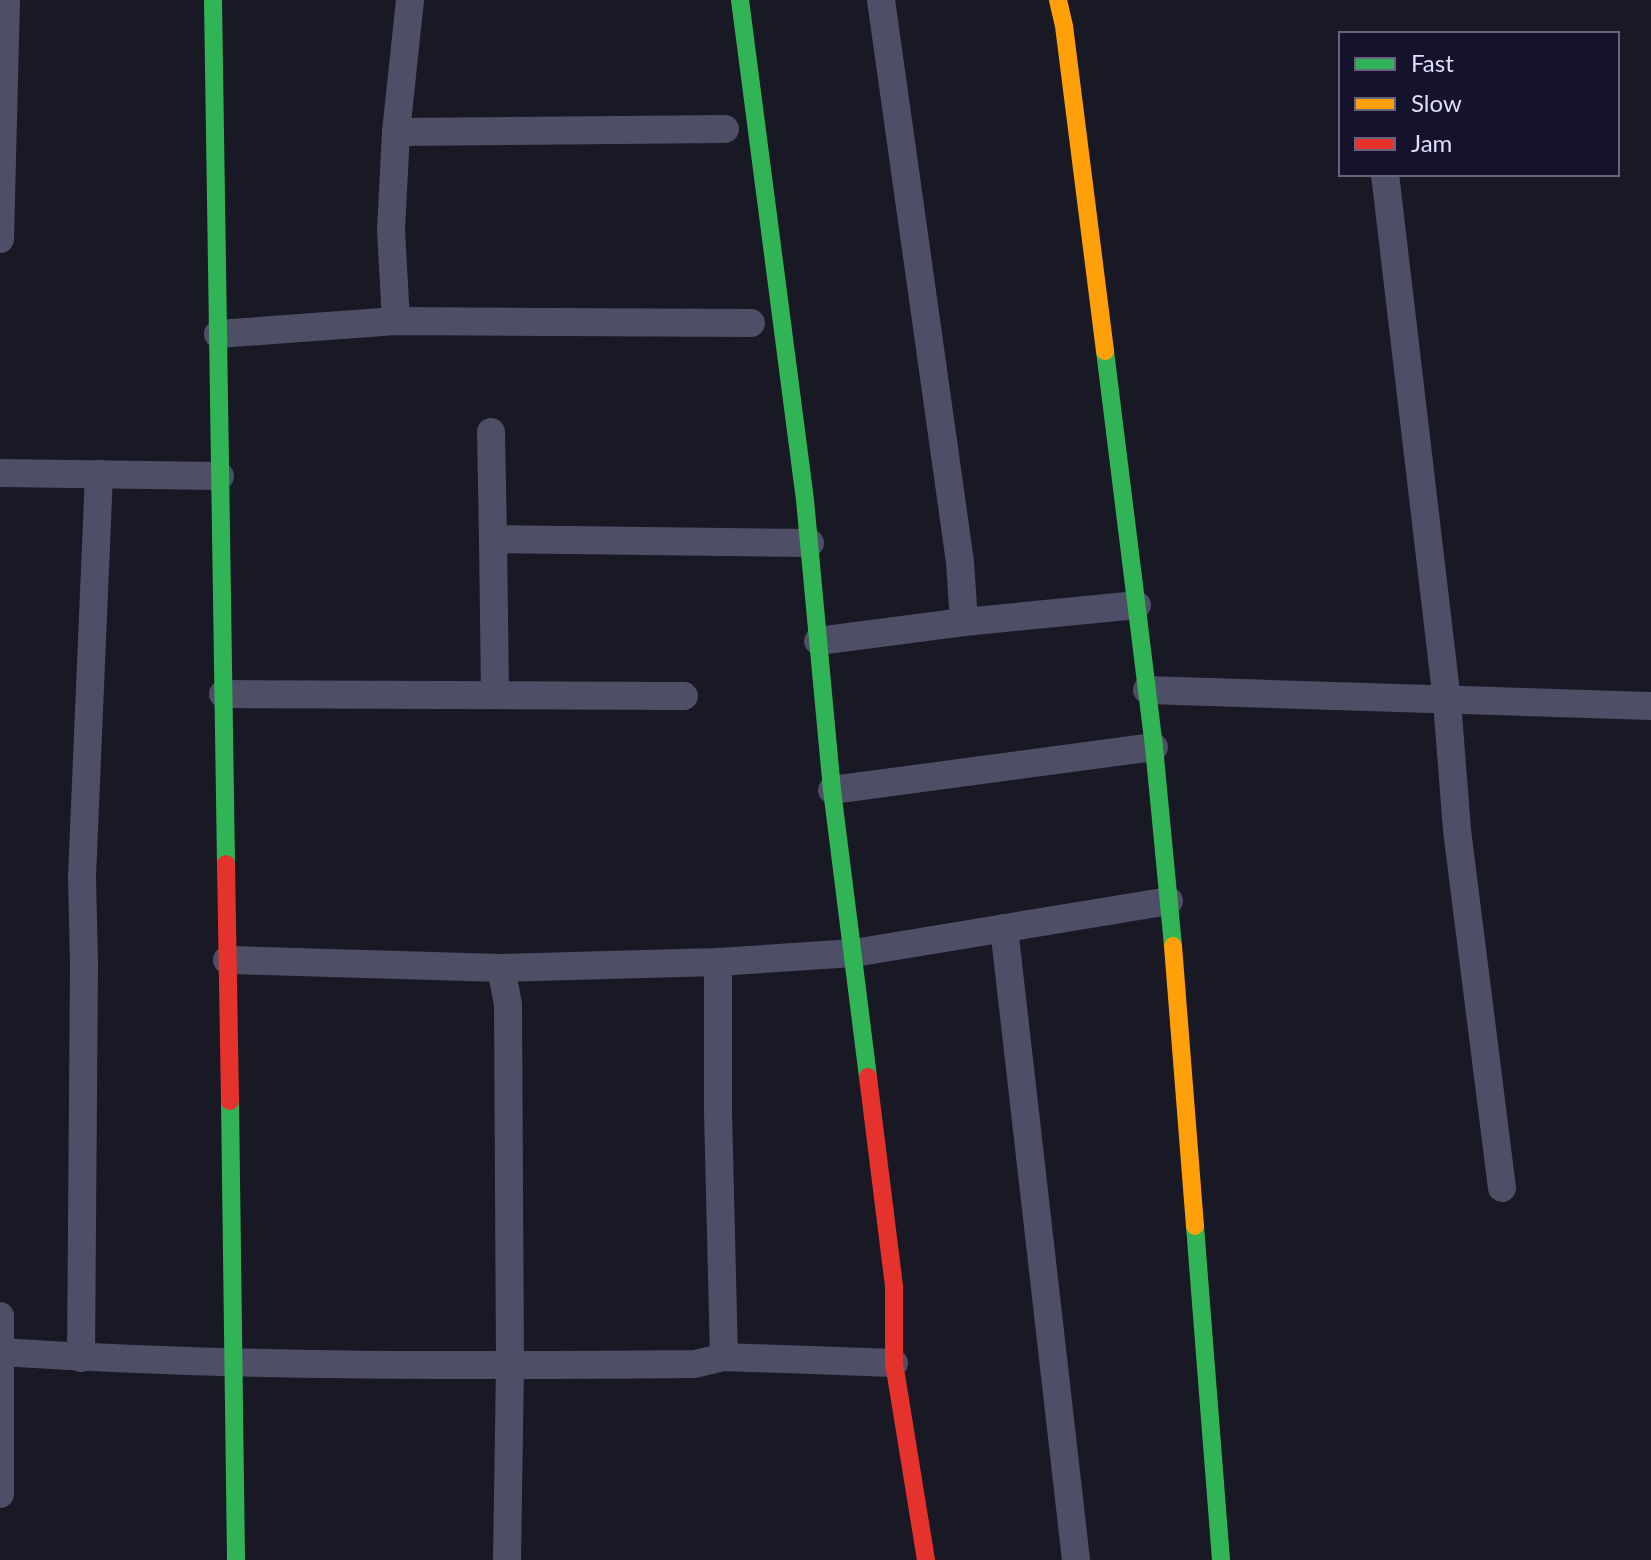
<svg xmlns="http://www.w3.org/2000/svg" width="1651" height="1560" font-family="Lato,sans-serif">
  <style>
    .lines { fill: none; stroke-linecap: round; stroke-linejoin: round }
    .street { stroke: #4e4e66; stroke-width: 28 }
    .fast { stroke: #30b455; stroke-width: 18 }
    .slow { stroke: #ff9f0a; stroke-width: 18 }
    .jam { stroke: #e5322d; stroke-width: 18 }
  </style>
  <rect width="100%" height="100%" fill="#191825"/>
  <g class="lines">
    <g class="street">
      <polyline points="881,0 960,562 964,622"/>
      <polyline points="396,132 725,129"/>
      <polyline points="1385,174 1447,701 1457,830 1502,1188"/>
      <polyline points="0,239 6,0"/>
      <polyline points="396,321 391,230 396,132 410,0"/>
      <polyline points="218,334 396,321 751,323"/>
      <polyline points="491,432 493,539"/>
      <polyline points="0,473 220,476"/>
      <polyline points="818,641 964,622 1137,605"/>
      <polyline points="1147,690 1651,706"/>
      <polyline points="223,694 684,696"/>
      <polyline points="495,695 493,539 810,543"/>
      <polyline points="832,790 1154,747"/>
      <polyline points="1004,928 1076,1560"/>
      <polyline points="227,960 501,968 718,962 854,953 1169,901"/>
      <polyline points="718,962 718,1112 724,1357"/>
      <polyline points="501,968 508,1004 510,1366 507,1560"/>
      <polyline points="0,1316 0,1494"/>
      <path d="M0,1352C231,1367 464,1366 695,1364L724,1357L894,1363"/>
      <polyline points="81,1358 84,964 82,877 99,474"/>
    </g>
    <g class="fast">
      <polyline points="213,0 226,864"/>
      <polyline points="740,0 805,500 832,790 868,1077"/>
      <polyline points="1105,351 1154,747 1173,946"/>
      <polyline points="230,1101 236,1560"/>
      <polyline points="1195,1226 1221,1560"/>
    </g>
    <g class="slow">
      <polyline points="1058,0 1064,26 1105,351"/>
      <polyline points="1173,946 1195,1226"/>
    </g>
    <g class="jam">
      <polyline points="226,864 230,1101"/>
      <polyline points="868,1077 894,1286 894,1363 926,1560"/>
    </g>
  </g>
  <rect x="1339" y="32" width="280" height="144" fill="#15122b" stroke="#66647f" stroke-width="2"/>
  <rect x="1355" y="58" width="40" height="12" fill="#30b455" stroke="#66647f" stroke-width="2"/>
  <text x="1411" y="72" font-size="24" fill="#dfdefe">Fast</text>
  <rect x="1355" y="98" width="40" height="12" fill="#ff9f0a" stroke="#66647f" stroke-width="2"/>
  <text x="1411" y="112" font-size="24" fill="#dfdefe">Slow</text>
  <rect x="1355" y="138" width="40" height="12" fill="#e5322d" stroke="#66647f" stroke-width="2"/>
  <text x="1411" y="152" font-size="24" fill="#dfdefe">Jam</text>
</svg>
